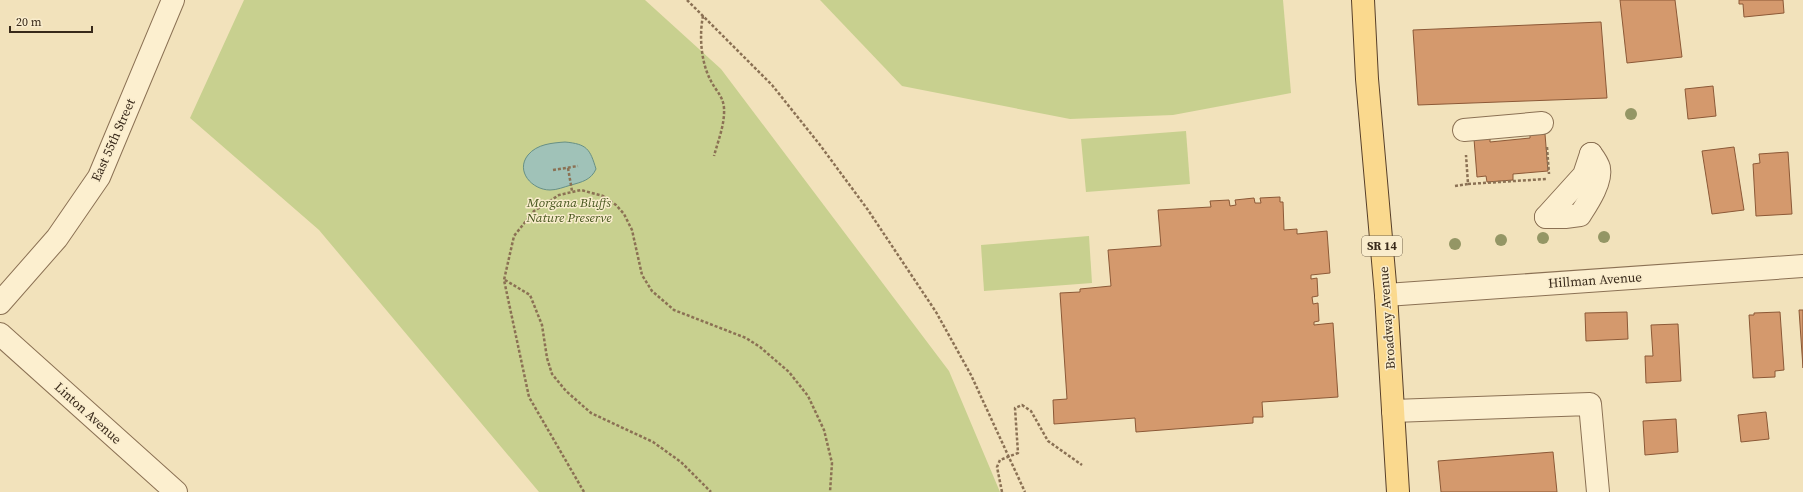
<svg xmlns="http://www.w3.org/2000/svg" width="1803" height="492" font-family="'Source Serif 4',serif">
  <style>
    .green { fill: #c8d08f }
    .water { fill: #a0c2b8; stroke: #679086 }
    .building { fill: #d4996d; stroke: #8c5937 }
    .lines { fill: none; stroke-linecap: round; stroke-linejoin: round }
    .minor-casing { stroke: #8b7154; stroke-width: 24 }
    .major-casing { stroke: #573f29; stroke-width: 24 }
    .path { stroke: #8b7154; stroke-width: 2.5; stroke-dasharray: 3 2; stroke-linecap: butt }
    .minor { stroke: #fcefcf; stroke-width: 22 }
    .major { stroke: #fad98e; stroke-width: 22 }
    .tree { fill: #949665 }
    .labels { text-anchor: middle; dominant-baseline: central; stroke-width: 3; stroke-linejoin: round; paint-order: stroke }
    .shield { fill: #f9eccc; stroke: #72644f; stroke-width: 1 }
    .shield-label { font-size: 12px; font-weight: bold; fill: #38291a }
    .street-label { font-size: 13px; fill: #38291a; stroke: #f9eccc }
    .park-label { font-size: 13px; font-style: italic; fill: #48571f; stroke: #f9eccc }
  </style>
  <rect width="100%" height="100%" fill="#f2e2bb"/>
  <g class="green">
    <polygon points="244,0 645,0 721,69 949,371 1000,492 539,492 319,230 190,118"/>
    <polygon points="820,0 1283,0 1291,93 1173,115 1070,119 902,86"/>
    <polygon points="1186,131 1190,184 1086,192 1081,139"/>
    <polygon points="1089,236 1092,283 984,291 981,245"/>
  </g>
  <path class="water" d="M565,142C587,144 590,149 596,169C591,180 582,182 571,185C564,187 557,190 550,190C532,190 515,171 528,155C537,144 552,143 565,142Z"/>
  <g class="building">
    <polygon points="1620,0 1675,0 1682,57 1627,63"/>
    <polygon points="1739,0 1783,0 1784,13 1744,17 1743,4 1739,4"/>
    <polygon points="1601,22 1607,98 1418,105 1413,30"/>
    <polygon points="1713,86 1716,116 1688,119 1685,89"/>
    <polygon points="1545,134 1548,171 1513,174 1513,180 1487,182 1486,176 1477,177 1474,139 1490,138 1490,142 1530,138 1530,135"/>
    <polygon points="1734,147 1744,210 1712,214 1702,151"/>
    <polygon points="1788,152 1792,214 1756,216 1753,164 1760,163 1759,154"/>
    <polygon points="1280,197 1280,202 1283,202 1284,230 1297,229 1297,234 1327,231 1330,273 1311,275 1311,279 1317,278 1318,296 1312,297 1313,304 1318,303 1319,321 1314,322 1314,325 1333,323 1338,397 1262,402 1263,417 1253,417 1253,423 1136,432 1135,418 1054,424 1053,400 1067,399 1060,293 1080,292 1080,289 1111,286 1108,250 1161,246 1158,210 1211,207 1210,201 1229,200 1230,206 1236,205 1235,200 1254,198 1255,203 1261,203 1260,198"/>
    <polygon points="1799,310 1803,310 1803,368"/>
    <polygon points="1627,312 1628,339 1586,341 1585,313"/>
    <polygon points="1780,312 1784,370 1775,371 1775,377 1753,378 1749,315 1754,315 1754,313"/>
    <polygon points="1678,324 1681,381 1646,383 1645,356 1653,356 1651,325"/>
    <polygon points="1766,412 1769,439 1741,442 1738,415"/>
    <polygon points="1676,419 1678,452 1645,455 1643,421"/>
    <polygon points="1553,452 1557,492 1441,492 1438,461"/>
  </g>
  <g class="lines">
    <defs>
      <g id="minor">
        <polyline points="1464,130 1542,123"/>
        <path d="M1546,217H1565L1580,215C1587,204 1602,182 1599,168C1598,164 1594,158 1591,154"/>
        <polyline points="1546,217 1584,175 1591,154"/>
        <polyline points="1386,295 1803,266"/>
        <polyline points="0,303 57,238 99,177 173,0"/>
        <polyline points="0,334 176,492"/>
        <polyline points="1393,411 1590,404 1598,492"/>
      </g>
      <polyline id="major" points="1363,0 1367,79 1386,295 1398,492"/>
    </defs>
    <use href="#minor" class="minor-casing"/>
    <use href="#major" class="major-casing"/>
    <g class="path">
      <polyline points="687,0 772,85 820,145 868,210 936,312 971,375 1025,492"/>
      <path d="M703,16C699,36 701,63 711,81C716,91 723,96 724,108C725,124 718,141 714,156"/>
      <polyline points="1547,147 1549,174"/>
      <polyline points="568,168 572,191"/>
      <polyline points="553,170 578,166"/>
      <polyline points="1468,184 1546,179"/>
      <polyline points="1455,186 1468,184 1466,155"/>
      <polyline points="505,280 530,295 542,325 547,358 552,374 566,391 591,413 653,442 681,462 711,492"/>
      <polyline points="584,492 529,397 504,280 514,236 534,211 559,195 581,190 603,196 616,205 624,214 632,230 642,275 652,291 674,310 746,338 760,347 789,372 808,396 824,430 832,463 830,492"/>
      <polyline points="1002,492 997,467 1000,460 1018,453 1015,408 1022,405 1031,411 1048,441 1082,465"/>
    </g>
    <use href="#minor" class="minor"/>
    <use href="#major" class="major"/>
  </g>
  <g class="tree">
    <circle cx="1631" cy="114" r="6"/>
    <circle cx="1604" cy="237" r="6"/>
    <circle cx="1543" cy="238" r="6"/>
    <circle cx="1501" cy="240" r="6"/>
    <circle cx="1455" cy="244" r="6"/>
  </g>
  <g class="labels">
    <rect class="shield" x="1362" y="236" width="40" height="20" rx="3"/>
    <g class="shield-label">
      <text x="1382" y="246">SR 14</text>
    </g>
    <g class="street-label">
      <text transform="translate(113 140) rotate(-66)">East 55th Street</text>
      <text transform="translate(1595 280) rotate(-4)">Hillman Avenue</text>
      <text transform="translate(1387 318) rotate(-94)">Broadway Avenue</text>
      <text transform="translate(88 413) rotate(42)">Linton Avenue</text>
    </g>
    <g class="park-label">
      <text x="569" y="202">Morgana Bluffs<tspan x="569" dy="15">Nature Preserve</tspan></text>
    </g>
  </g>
  <path d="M10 26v6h82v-6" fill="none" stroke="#38291a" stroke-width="2"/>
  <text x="16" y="26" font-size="12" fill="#38291a" stroke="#f9eccc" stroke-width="3" paint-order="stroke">20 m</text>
</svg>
